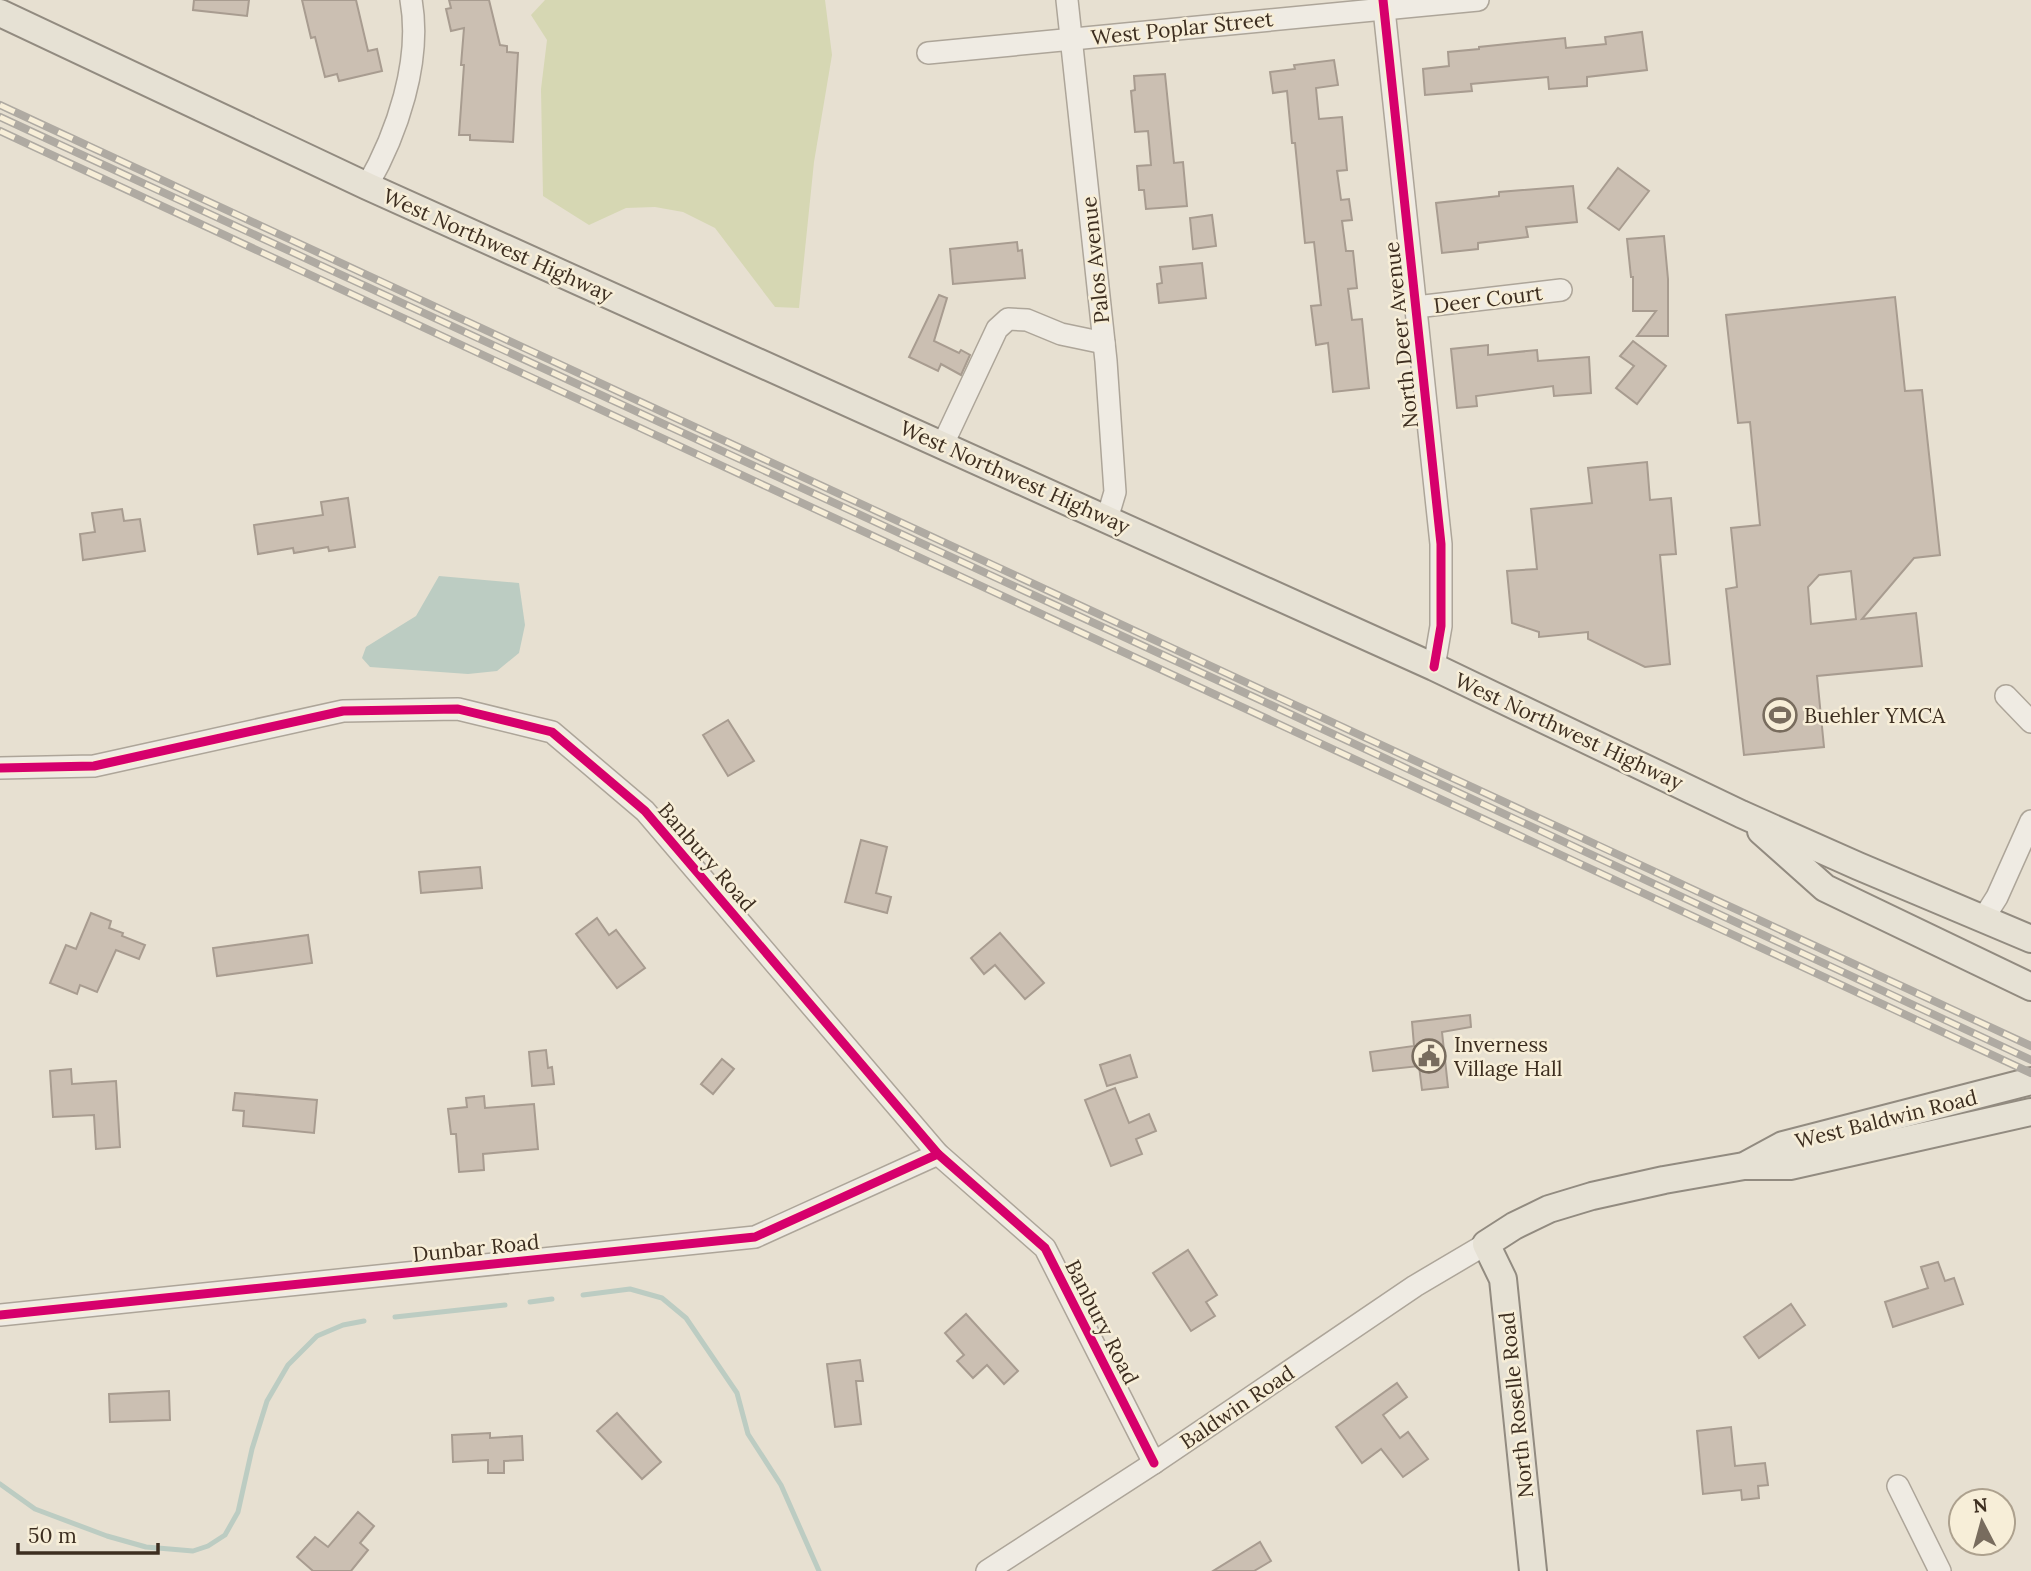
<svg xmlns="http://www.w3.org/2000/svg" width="2031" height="1571" font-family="Lora,serif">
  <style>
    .green { fill: #d6d7b3 }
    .water { fill: #bcccc2 }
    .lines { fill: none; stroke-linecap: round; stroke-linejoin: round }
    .stream { stroke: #bcccc2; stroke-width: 5 }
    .building { fill: #cbbfb2; stroke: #a89c90; stroke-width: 2; fill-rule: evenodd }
    .minor-casing { stroke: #ada599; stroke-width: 24 }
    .major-casing { stroke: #928b80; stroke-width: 30 }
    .minor { stroke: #efebe3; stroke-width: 21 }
    .major { stroke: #e6e1d4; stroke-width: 26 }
    .rail-casing { stroke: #afaaa2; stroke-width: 8 }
    .rail { stroke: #f7eed8; stroke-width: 5; stroke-dasharray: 16; stroke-linecap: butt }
    .cycleway-casing { stroke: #f7eed8; stroke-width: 13 }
    .cycleway { stroke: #d6006c; stroke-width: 9 }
    .labels { text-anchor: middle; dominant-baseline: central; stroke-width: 5; stroke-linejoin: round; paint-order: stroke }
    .street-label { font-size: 21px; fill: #3d2e20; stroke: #f7eed8 }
    .poi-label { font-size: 21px; fill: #3d2e20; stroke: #f7eed8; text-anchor: start }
  </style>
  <rect width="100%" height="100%" fill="#e7e0d1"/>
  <polygon class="green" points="545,0 825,0 832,55 814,162 799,308 775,307 715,228 683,212 655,207 626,208 589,225 543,196 541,89 547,40 531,15"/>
  <polygon class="water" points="439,576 519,583 525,625 519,653 497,671 468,674 370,667 362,658 366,647 416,616"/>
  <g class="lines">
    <g class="stream">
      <polyline points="583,1295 630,1289 662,1298 686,1318 737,1393 748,1434 781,1485 819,1571"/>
      <polyline points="530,1302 552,1299"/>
      <polyline points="395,1317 505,1305"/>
      <polyline points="0,1484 35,1509 107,1536 146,1547 193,1551 208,1546 225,1535 238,1512 252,1449 267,1401 288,1365 317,1336 343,1325 364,1321"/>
    </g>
  </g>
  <g class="building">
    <polygon points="194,0 249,0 247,16 193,10"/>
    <polygon points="302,0 356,0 368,51 377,49 382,71 339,81 337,74 325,77 315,37 311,38"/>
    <polygon points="449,0 489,0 500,45 507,46 507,52 518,53 513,142 470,140 470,135 459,135 464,65 461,65 464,28 451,31 446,9 451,8"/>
    <polygon points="1642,32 1647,70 1587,77 1587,86 1549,89 1548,77 1471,84 1472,91 1425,95 1423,69 1449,66 1448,52 1479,49 1479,47 1565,38 1566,48 1606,44 1605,37"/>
    <polygon points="1334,60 1338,85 1316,88 1319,119 1342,117 1347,170 1337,171 1341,200 1349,199 1352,220 1342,221 1346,251 1353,251 1357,288 1348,289 1352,320 1362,319 1369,388 1333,392 1328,343 1316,345 1311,306 1321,305 1314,242 1305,243 1295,143 1292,143 1287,91 1273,93 1270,72 1295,69 1294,65"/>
    <polygon points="1165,74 1174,163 1183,162 1187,206 1146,209 1144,190 1139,190 1137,166 1151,165 1148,131 1135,132 1131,91 1135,90 1134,76"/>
    <polygon points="1618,168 1649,191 1619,230 1588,208"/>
    <polygon points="1573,186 1577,222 1526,227 1528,237 1478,243 1478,249 1442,253 1436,203 1499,196 1499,192"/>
    <polygon points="1212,215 1216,246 1193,249 1190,218"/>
    <polygon points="1664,236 1668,279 1668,336 1637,336 1656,311 1633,311 1633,277 1631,277 1627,239"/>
    <polygon points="1017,242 1018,251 1022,250 1025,278 953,284 950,249"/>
    <polygon points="1202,263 1206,298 1159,303 1157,284 1162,283 1160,267"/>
    <polygon points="939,295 947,298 934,341 959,353 961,350 970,355 961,375 941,364 938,371 909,357"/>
    <path d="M1895,297L1905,391L1922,390L1940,555L1914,558L1862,619L1916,613L1922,666L1817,676L1824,747L1744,755L1726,589L1737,587L1731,528L1760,525L1750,422L1738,423L1726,315ZM1851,571L1856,619L1811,624L1808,587L1819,575Z"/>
    <polygon points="1633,341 1666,366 1637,404 1616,388 1634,366 1620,356"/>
    <polygon points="1488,345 1488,355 1537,350 1538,361 1589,357 1591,393 1554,396 1553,386 1476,396 1477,406 1457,408 1451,349"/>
    <polygon points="1647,462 1650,500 1671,498 1676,554 1660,555 1670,664 1645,667 1588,639 1588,632 1539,637 1539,632 1512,623 1507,571 1537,569 1531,509 1592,503 1588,468"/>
    <polygon points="348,498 355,547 329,551 328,547 294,553 293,548 258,554 254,525 323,515 321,502"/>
    <polygon points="122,509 124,521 140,519 145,551 83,560 80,534 95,532 92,513"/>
    <polygon points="728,720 754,761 728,776 703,735"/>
    <polygon points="861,840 887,847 876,893 891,897 887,913 845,902"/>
    <polygon points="480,867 482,888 421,893 419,872"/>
    <polygon points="91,913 111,921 109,928 123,933 122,936 145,945 139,959 116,950 97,992 80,985 77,994 50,983 66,945 76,949"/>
    <polygon points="597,918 609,935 616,930 645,968 617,988 576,934"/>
    <polygon points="1000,933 1044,983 1025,999 995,965 984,974 971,958"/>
    <polygon points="308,935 312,963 217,976 213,948"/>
    <polygon points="1470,1015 1471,1027 1442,1032 1448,1087 1422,1090 1419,1066 1373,1071 1370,1052 1414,1046 1412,1022"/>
    <polygon points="546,1050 548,1068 552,1067 554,1084 532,1086 529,1052"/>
    <polygon points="1130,1055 1137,1077 1107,1086 1100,1065"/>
    <polygon points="722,1059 734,1069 713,1094 701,1084"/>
    <polygon points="71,1069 72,1084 116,1081 120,1147 96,1149 94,1115 53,1117 50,1071"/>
    <polygon points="1115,1088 1129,1123 1149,1114 1156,1131 1136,1139 1142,1154 1111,1166 1085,1100"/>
    <polygon points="235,1093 317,1100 314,1133 243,1126 244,1111 233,1110"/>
    <polygon points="484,1096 485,1108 534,1104 538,1149 483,1154 484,1170 459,1172 456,1134 451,1134 448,1109 467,1107 466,1098"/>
    <polygon points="1188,1250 1217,1295 1206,1302 1215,1316 1191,1331 1153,1273"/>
    <polygon points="1938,1262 1945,1281 1954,1278 1963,1304 1893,1327 1885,1302 1928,1288 1921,1267"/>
    <polygon points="1791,1304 1805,1325 1759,1358 1744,1337"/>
    <polygon points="966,1314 1018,1371 1004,1384 987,1365 973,1378 957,1361 964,1355 945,1333"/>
    <polygon points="860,1360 863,1381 856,1381 861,1424 835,1427 827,1364"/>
    <polygon points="1397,1383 1407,1397 1383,1415 1400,1438 1408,1432 1428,1459 1403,1477 1381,1449 1362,1463 1336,1427"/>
    <polygon points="169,1391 170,1420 110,1422 109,1394"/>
    <polygon points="617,1413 661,1462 642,1479 597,1431"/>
    <polygon points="1731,1427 1735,1466 1765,1463 1768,1485 1758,1486 1759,1498 1742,1500 1741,1490 1703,1494 1697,1431"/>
    <polygon points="490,1433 490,1438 522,1436 523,1460 504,1461 504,1473 488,1473 488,1460 453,1462 452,1435"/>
    <polygon points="358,1512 374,1526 360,1543 368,1550 351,1571 313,1571 297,1557 315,1537 328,1547"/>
    <polygon points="1260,1542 1271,1561 1254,1571 1213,1571"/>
  </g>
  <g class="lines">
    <defs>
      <g id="minor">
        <polyline points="1067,0 1106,361 1115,492 1107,519"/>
        <polyline points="1383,0 1441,544 1441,626 1434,667"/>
        <polyline points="928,53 1478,0"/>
        <path d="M367,186C397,134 422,61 411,0"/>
        <polyline points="1416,307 1561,290"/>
        <polyline points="943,444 997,329 1008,319 1027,320 1061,334 1104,343"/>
        <polyline points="2006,696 2031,722"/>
        <polyline points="0,768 94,766 343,711 458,709 552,732 645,811 938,1154 1045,1248 1154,1463"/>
        <polyline points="1983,919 1997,897 2031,821"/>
        <polyline points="0,1315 755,1237 938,1154"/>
        <polyline points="1898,1486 1940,1571"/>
        <polyline points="987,1571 1154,1463 1415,1286 1486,1244"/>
      </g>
      <g id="major">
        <polyline points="0,13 367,186 1434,667 1741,814 1858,866 2031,939"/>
        <polyline points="1761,831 1825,888 2031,987"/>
        <polyline points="1748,1164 1783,1145 2031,1081"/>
        <polyline points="1533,1571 1503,1279 1486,1244 1514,1226 1549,1209 1592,1196 1664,1180 1744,1166 1790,1166 2031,1112"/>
      </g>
    </defs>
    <use href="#minor" class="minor-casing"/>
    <use href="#major" class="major-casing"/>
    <use href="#minor" class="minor"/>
    <use href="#major" class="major"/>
    <defs>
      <g id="rail">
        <polyline points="0,105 2031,1046"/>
        <polyline points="0,117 1256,698 2031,1060"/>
        <polyline points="0,131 2031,1073"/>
      </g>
    </defs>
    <use href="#rail" class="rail-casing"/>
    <use href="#rail" class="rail"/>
    <defs>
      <g id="cycleway">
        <polyline points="1383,0 1441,544 1441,626 1434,667"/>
        <polyline points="0,768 94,766 343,711 458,709 552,732 645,811 938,1154 1045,1248 1154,1463"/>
        <polyline points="0,1315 755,1237 938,1154"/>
      </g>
    </defs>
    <use href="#cycleway" class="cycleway-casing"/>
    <use href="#cycleway" class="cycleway"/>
  </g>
  <defs>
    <symbol id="stadium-ring" viewBox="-11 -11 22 22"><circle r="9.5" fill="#f7eed8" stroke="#786c5e" stroke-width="1.5"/><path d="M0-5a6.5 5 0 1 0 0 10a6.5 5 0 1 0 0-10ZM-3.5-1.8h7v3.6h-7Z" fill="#786c5e"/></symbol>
    <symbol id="civic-ring" viewBox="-11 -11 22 22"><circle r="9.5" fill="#f7eed8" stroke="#786c5e" stroke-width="1.5"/><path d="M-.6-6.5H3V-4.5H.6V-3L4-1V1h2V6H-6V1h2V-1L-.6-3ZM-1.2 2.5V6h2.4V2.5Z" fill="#786c5e"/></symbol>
  </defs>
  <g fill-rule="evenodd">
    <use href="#stadium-ring" x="1761" y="696" width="38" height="38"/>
    <use href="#civic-ring" x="1410" y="1037" width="38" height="38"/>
  </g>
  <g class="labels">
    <g class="street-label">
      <text transform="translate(1182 28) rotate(-6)">West Poplar Street</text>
      <text transform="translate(498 245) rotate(24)">West Northwest Highway</text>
      <text transform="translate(1095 260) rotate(-96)">Palos Avenue</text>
      <text transform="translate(1488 299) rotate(-7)">Deer Court</text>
      <text transform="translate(1401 335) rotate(-96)">North Deer Avenue</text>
      <text transform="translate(1015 477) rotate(24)">West Northwest Highway</text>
      <text transform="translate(1569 731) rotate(25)">West Northwest Highway</text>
      <text transform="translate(707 857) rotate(49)">Banbury Road</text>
      <text transform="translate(1886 1119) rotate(-14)">West Baldwin Road</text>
      <text transform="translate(476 1248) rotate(-6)">Dunbar Road</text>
      <text transform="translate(1102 1322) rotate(63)">Banbury Road</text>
      <text transform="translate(1516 1405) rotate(-96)">North Roselle Road</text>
      <text transform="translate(1237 1407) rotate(-34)">Baldwin Road</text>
    </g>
    <g class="poi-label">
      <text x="1804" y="715">Buehler YMCA</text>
      <text x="1454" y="1044">Inverness<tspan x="1454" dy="24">Village Hall</tspan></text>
    </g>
  </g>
  <g transform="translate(1982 1522) rotate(354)"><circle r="33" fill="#f7eed8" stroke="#ada18e" stroke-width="2"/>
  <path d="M0-5L12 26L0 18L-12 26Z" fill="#786c5e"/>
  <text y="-10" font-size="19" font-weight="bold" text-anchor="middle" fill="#3d2e20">N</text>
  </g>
  <path d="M18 1543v10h140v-10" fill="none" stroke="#3d2e20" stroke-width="3.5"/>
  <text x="28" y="1543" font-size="21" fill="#3d2e20" stroke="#f7eed8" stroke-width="5" paint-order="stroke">50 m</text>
</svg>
